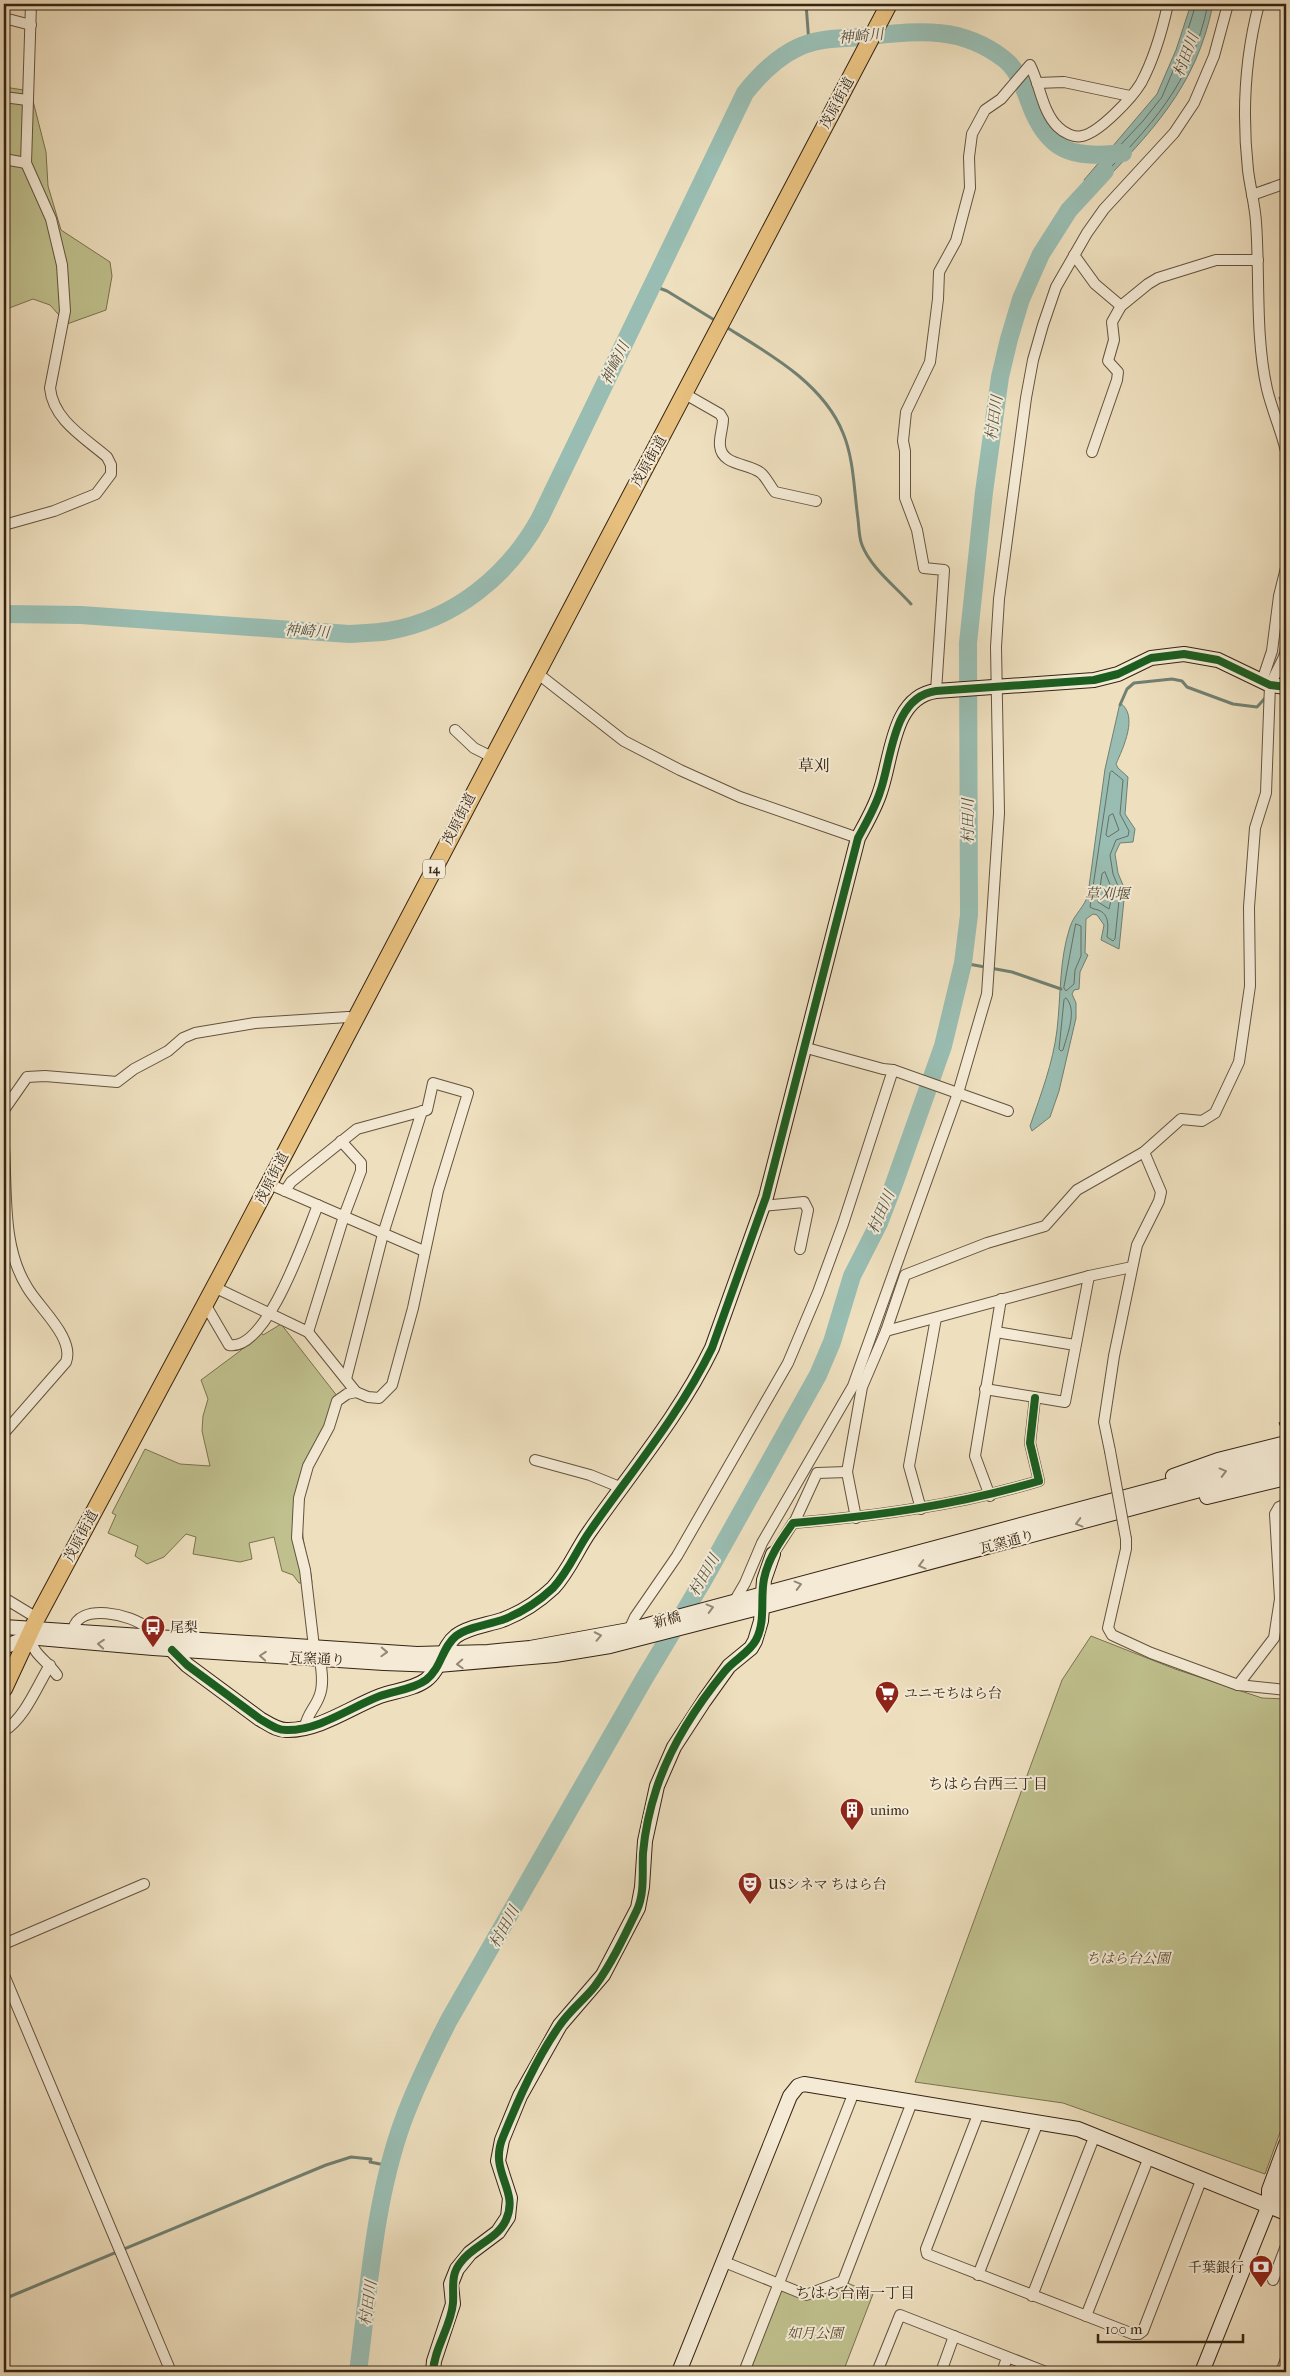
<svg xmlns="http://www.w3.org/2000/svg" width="1290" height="2376" font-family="'IM FELL French Canon','Noto Serif JP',serif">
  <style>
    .green { fill: #bfc08d; stroke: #7a7250 }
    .water { fill: #99bdb2; stroke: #718072 }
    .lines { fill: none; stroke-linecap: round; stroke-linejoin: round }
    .shore { stroke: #677062; stroke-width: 1 }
    .stream { stroke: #718072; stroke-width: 3 }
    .river { stroke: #99bdb2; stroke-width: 18 }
    .street-casing { stroke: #63533e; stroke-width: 12 }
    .secondary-casing { stroke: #352413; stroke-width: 16 }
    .primary-casing { stroke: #352413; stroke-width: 18 }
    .street { stroke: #f4ead5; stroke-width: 10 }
    .secondary { stroke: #f4ead5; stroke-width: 14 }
    .primary { stroke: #e7c07f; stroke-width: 16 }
    .rail { stroke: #352413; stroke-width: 3; stroke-dasharray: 9 9; stroke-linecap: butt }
    .street-bridge-casing { stroke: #63533e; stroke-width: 12; stroke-linecap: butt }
    .street-bridge { stroke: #f4ead5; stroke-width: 10 }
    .cycleway-casing { stroke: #f4ead5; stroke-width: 11 }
    .cycleway { stroke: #1b5e20; stroke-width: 8 }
    .oneway { stroke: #948774 }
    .labels { text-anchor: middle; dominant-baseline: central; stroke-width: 4; stroke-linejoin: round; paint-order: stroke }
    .shield { fill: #f4ead5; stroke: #6e5f4d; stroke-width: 1 }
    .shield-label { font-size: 12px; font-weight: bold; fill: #352413 }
    .street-label { font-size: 14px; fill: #352413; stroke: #f4ead5 }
    .poi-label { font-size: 14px; fill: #352413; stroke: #f4ead5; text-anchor: start }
    .park-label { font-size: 14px; font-style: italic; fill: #584b32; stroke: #f4ead5 }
    .water-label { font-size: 15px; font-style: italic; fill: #535243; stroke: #f4ead5 }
    .neighbourhood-label { font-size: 15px; fill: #352413; stroke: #f4ead5 }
    .quarter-label { font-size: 16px; fill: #352413; stroke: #f4ead5 }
  </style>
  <rect width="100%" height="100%" fill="#eedfbe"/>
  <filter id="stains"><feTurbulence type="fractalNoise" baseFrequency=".004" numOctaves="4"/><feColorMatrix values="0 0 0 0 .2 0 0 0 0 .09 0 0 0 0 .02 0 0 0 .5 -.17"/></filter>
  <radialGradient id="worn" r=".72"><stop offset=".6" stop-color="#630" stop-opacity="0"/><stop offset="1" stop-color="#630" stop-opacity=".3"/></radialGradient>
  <g class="green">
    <polygon points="4,87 24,90 32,97 46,152 48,186 61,230 110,262 112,276 106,310 67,324 50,305 33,299 4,310"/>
    <path d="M281,1324L341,1401C338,1428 321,1441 313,1464C305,1487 300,1513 303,1537C305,1553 311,1567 312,1583H299L293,1575L282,1571L274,1537L249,1543L252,1559L240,1562L193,1554L196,1537L186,1534L164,1557L147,1564L135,1556L138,1546L108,1533L116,1515L112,1513L145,1449L180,1464L210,1466L202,1431L203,1416L208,1399L201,1380L240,1351L260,1331L263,1335Z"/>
    <polygon points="1091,1636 1175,1669 1262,1698 1286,1699 1286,2116 1265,2174 1063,2103 915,2082 1062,1680"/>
    <polygon points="843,2281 873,2294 843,2372 744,2372 779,2284 806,2295"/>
  </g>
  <g class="water">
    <path d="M1191,4H1213C1196,89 1150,133 1093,193L1084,180L1157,94L1176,50Z"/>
    <path d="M1120,703C1139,715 1123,748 1116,764L1118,768L1128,777L1125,814L1135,829L1133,842L1120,843L1115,854L1118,873L1125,890L1119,949L1101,940L1104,925L1097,915L1093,914L1086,919L1085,953L1088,955L1080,972L1079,989L1074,990L1072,994L1076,1003V1018L1059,1091L1050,1117L1032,1131L1030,1126C1041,1094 1053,1063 1057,1030C1061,996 1059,960 1070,927C1074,914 1085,907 1088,894L1105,769Z"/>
  </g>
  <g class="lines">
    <g class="shore">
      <path d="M1196,4L1181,52L1162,97L1143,121L1095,172L1091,179L1092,183H1096C1151,125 1191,86 1208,4"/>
      <path d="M1112,771L1123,780L1120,814L1129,831L1128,836L1116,840L1110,855L1113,874L1120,891L1115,939L1113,941L1107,937C1108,927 1110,914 1098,910C1095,909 1093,909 1090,907L1110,773Z"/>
      <polygon points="1113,814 1119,830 1108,837 1106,835 1109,816"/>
      <polygon points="1105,872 1113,892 1109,909 1098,902 1102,874"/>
      <polygon points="1076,924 1081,926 1081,956 1075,970 1074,984 1066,991 1064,988"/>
      <path d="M1066,998C1078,1010 1067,1035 1063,1050L1061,1051L1059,1049L1064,1000Z"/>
    </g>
    <g class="stream">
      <polyline points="806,4 809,43"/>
      <polyline points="651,285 667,291 716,321"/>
      <path d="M726,327C768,353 823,383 843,433C854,459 854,491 858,519C859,527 859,538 862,545C871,568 895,586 911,604"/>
      <polyline points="1280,398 1286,414"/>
      <polyline points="1280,654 1286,624"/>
      <polyline points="1120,705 1127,689 1134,683 1172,679 1182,681 1187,687 1233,704 1257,707 1267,696"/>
      <polyline points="963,963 1012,972 1061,989"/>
      <polyline points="4,2299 326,2165 351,2157 371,2159 370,2162 390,2166"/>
    </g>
    <g class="river">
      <path d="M4,614L81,615L349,634C362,633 375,633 388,631C454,620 508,576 540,518L745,93C760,74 777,57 799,47C818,38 838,39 859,37C912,32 958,23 1004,59C1017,69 1023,85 1029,101C1047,152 1072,159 1123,153"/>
      <path d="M358,2372C369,2289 374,2201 403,2121C416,2086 432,2053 449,2020L644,1679L704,1579L818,1375L832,1342L852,1276L879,1223L894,1184L943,1046L963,963L969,915L968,643L984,492L1000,377L1009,339L1021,299L1041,254L1069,210L1105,171"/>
    </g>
    <defs>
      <g id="street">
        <path d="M1259,4C1245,57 1242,115 1248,170C1250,187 1255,205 1256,222C1260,277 1255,335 1267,389C1272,410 1281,430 1286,451"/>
        <polyline points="4,18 31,25"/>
        <polyline points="1037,83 1064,82 1130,96"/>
        <polyline points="4,97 27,100"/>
        <polyline points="4,159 26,163"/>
        <polyline points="1252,195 1286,183"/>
        <polyline points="1074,255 1095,284 1121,306"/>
        <path d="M685,394L720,414L723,419C723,428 719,437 720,446C722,466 749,463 761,473C766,477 770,486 775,492L816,501"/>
        <polyline points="1092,452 1117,380 1118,372 1108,361 1114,340 1112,322 1121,306 1148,284 1158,278 1216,260 1258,260"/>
        <path d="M4,525L54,511L96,494L111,474V465L107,457C85,438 53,420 50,388L65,311L62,265L51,219L26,163L31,4"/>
        <polyline points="537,673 624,741 680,770 740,797 858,838"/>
        <polyline points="1262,681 1272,651 1279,596 1286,568"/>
        <path d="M936,691L944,570L924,568L917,530L905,498V451L903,441L906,412L930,362L938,299L939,272L956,241L970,188L969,157L972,134L985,110L1001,99L1030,65C1040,84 1042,112 1058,127C1064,133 1074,138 1082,136C1099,133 1132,98 1141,83C1154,59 1162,31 1168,4"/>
        <polyline points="455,730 474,748 492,757"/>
        <polyline points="803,1047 883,1069 893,1070 1008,1111"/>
        <polyline points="4,1110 27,1077 45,1076 117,1082 134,1069 168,1051 183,1038 195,1033 255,1023 348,1017 353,1021"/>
        <path d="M4,1148C7,1194 2,1247 27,1287C39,1308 75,1338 66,1362L4,1433"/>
        <polyline points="269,1184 424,1251"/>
        <polyline points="762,1206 804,1202 808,1210 800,1249"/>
        <polyline points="214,1287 308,1332 356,1392 368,1397 379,1398 392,1385 413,1308 438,1191 468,1093 433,1083 427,1110 357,1129 291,1182 285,1191"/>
        <path d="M205,1304L229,1345C267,1352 306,1234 318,1205"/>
        <polyline points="886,1331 1089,1276 1132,1267"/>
        <polyline points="308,1332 344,1216 361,1171 361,1163 341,1141"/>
        <polyline points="996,1332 1075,1345"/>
        <polyline points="346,1379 383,1234 422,1111"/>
        <polyline points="985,1389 1065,1402 1089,1276"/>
        <polyline points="1110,1451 1104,1422 1114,1356 1137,1245 1159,1201 1161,1192 1144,1152"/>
        <polyline points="535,1460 590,1475 622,1488"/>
        <polyline points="990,1496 975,1456 1001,1299"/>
        <polyline points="921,1509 909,1466 936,1318"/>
        <polyline points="856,1518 847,1472 862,1387 886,1331 905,1275 987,1243 1045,1226 1077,1190 1144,1152 1181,1119 1202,1121 1215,1113 1239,1062 1250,986 1249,907 1255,828 1266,793 1270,685 1286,653"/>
        <polyline points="794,1523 817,1473 847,1472"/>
        <polyline points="1126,1539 1126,1549 1108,1628 1112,1635 1151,1653 1238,1685 1286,1690"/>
        <path d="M773,1554L793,1523C877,1516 958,1505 1039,1481L1030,1443L1035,1398"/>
        <polyline points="4,1598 37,1618"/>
        <polyline points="734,1602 745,1583 762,1543 853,1386 958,1093 987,994 999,813 996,647 999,599 1026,398 1033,360 1043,325 1056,287 1087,233 1104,209 1174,133 1194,103 1214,56 1228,4"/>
        <path d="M73,1630C78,1602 132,1614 147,1628V1637"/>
        <polyline points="629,1630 635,1617 677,1556 788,1363 818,1292 843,1224 893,1070"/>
        <path d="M29,1637C35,1657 46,1659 57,1675"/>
        <polyline points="314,1647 305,1570 297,1538 299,1498 308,1466 329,1427 337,1401 347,1394 356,1392"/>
        <polyline points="1238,1685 1274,1638 1280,1599 1275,1514 1279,1507 1286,1504"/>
        <path d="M305,1727C307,1714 315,1708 319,1697C324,1686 322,1672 320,1660"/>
        <path d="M4,1731C25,1718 37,1686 50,1665"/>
        <polyline points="4,1944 144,1884"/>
        <polyline points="4,1975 171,2372"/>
        <polyline points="979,2112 926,2249 927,2254 1133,2334 1139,2334 1143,2331 1202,2178"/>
        <polyline points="722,2261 806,2295 843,2281 912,2102"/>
        <polyline points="978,2275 1038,2122"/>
        <polyline points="1273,2280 1286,2246"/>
        <polyline points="1032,2296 1095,2135"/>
        <polyline points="1086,2316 1149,2157"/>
        <polyline points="744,2372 854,2092"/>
        <polyline points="877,2372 900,2315 1046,2372"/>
        <polyline points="941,2372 954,2336"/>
        <polyline points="1002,2372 1007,2358"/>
        <polyline points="1281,2372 1286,2359"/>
      </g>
      <g id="secondary">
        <polyline points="1173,1476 1218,1460 1286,1443"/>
        <polyline points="1207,1497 1286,1478"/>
        <polyline points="4,1627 417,1654 488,1652 530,1648 629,1630 1286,1454"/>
        <polyline points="27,1637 153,1648 384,1663 438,1665 555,1655 610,1646 762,1607 1286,1467"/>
        <polyline points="4,1647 29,1637"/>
        <path d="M172,1650L187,1665L260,1719C269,1724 278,1731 288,1730C320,1730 351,1707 380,1696C394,1691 414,1689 426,1680C441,1669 442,1647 456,1636C468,1627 487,1625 502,1620C521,1613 538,1602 553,1588C569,1571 577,1549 590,1531C632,1471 680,1414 712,1348L766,1197L858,838C866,823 875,808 880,792C892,759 892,697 936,691L1094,680L1118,674L1151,658L1184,654L1218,660L1270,685L1286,687"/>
        <polyline points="1269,2205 1269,2190 1286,2144"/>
        <polyline points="433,2372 434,2361 453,2304 451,2284 457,2269 470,2253 498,2232 508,2217 510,2198 498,2161 502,2140 520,2096 560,2025 603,1975 638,1908 642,1887 645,1841 657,1786 674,1747 704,1701 729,1666 751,1648 755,1641 761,1621 764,1580 773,1554"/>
        <polyline points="679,2372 790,2096 798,2086 804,2084 1078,2129 1286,2213"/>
        <polyline points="1202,2372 1269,2205 1279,2194 1286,2174"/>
      </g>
      <polyline id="primary" points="4,1689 37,1618 225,1267 889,4"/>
    </defs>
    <use href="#street" class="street-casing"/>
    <use href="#secondary" class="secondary-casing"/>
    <use href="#primary" class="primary-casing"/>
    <use href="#street" class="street"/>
    <use href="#secondary" class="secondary"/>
    <use href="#primary" class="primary"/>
    <polyline class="rail" points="1279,1424 1286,1422"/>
    <defs>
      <polyline id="street-bridge" points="1110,1451 1126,1539"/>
    </defs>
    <use href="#street-bridge" class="street-bridge-casing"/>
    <use href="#street-bridge" class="street-bridge"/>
    <defs>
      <g id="cycleway">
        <path d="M172,1650L187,1665L260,1719C269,1724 278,1731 288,1730C320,1730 351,1707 380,1696C394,1691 414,1689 426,1680C441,1669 442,1647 456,1636C468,1627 487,1625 502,1620C521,1613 538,1602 553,1588C569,1571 577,1549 590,1531C632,1471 680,1414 712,1348L766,1197L858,838C866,823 875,808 880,792C892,759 892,697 936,691L1094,680L1118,674L1151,658L1184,654L1218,660L1270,685L1286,687"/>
        <path d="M433,2372C434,2348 451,2327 453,2303C454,2288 450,2275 461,2262C473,2245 497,2240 506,2220C520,2190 488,2172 503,2137C519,2098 536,2059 560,2025C570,2010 584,2000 595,1986C612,1963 625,1935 637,1910C645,1892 642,1872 643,1853C645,1830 650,1808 657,1787C671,1745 698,1704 725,1671C734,1660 749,1653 756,1640C766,1621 760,1599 764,1579C768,1558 781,1540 793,1523C877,1516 958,1505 1039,1481L1030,1443L1035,1398"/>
      </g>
    </defs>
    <use href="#cycleway" class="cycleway-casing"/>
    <use href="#cycleway" class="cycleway"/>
  </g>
  <defs><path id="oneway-chevron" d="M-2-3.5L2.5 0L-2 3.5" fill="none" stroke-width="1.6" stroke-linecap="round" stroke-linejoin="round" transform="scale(1.25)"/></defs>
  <g class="oneway">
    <use href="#oneway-chevron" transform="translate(1223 1472) rotate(-15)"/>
    <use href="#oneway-chevron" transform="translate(1079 1523) rotate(165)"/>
    <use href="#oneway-chevron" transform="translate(922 1565) rotate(165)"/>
    <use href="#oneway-chevron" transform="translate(798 1585) rotate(-15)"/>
    <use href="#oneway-chevron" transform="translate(710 1608) rotate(-15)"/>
    <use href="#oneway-chevron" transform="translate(598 1636) rotate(-12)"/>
    <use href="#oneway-chevron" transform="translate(101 1644) rotate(-175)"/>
    <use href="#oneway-chevron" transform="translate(384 1652) rotate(2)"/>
    <use href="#oneway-chevron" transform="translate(263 1656) rotate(-176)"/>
    <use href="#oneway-chevron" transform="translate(460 1664) rotate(177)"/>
  </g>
  <defs>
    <symbol id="bus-pin" viewBox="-11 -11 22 30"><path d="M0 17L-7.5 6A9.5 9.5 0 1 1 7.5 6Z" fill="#8f2418" stroke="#f4ead5"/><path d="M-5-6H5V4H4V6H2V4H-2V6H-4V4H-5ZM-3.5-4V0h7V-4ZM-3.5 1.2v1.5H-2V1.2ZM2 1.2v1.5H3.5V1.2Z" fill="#fff"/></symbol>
    <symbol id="supermarket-pin" viewBox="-11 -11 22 30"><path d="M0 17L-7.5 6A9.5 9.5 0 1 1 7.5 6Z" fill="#8f2418" stroke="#f4ead5"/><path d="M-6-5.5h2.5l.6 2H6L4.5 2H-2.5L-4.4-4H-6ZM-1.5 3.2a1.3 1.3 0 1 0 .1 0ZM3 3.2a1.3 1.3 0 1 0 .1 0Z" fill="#fff"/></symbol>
    <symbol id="building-pin" viewBox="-11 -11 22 30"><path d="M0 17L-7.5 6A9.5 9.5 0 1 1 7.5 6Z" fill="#8f2418" stroke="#f4ead5"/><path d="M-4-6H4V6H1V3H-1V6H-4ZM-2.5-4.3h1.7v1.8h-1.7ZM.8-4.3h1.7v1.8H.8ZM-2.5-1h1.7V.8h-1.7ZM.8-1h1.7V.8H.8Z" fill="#fff"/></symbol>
    <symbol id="theatre-pin" viewBox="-11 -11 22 30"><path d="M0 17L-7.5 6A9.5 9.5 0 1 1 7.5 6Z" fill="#8f2418" stroke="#f4ead5"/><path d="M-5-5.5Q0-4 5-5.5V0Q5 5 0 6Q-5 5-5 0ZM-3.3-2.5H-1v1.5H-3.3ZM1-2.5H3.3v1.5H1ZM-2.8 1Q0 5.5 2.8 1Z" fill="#fff"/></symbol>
    <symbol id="bank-pin" viewBox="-11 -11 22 30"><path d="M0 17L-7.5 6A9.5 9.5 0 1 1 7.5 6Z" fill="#8f2418" stroke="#f4ead5"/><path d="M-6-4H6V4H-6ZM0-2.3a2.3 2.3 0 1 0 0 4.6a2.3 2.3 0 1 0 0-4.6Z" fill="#fff"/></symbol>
  </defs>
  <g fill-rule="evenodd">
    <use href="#bus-pin" x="139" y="1613" width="28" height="38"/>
    <use href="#supermarket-pin" x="873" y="1679" width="28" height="38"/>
    <use href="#building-pin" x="838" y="1796" width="28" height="38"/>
    <use href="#theatre-pin" x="736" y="1870" width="28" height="38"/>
    <use href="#bank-pin" x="1247" y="2253" width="28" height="38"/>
  </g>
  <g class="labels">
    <rect class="shield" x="423" y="859.5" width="22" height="19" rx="4"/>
    <g class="shield-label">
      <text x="434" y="869">14</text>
    </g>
    <g class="street-label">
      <text transform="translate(837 103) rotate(-62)">茂原街道</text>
      <text transform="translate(649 461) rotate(-61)">茂原街道</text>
      <text transform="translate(459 819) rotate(-63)">茂原街道</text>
      <text transform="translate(272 1178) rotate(-63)">茂原街道</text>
      <text transform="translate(81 1536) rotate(-62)">茂原街道</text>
      <text transform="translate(1007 1542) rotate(-15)">瓦窯通り</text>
      <text transform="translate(667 1620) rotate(-15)">新橋</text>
      <text transform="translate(317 1659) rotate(3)">瓦窯通り</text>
    </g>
    <g class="poi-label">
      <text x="170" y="1627">尾梨</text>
      <text x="904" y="1693">ユニモちはら台</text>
      <text x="870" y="1810">unimo</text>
      <text x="768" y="1884">USシネマ ちはら台</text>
      <text x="1244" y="2267" text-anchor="end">千葉銀行</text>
    </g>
    <g class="park-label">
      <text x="1128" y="1958">ちはら台公園</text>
      <text x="815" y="2333">如月公園</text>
    </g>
    <g class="water-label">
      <text transform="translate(861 36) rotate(-5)">神崎川</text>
      <text transform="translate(1186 55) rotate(-69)">村田川</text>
      <text transform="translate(615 363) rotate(-64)">神崎川</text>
      <text transform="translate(994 418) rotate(-82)">村田川</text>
      <text transform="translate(307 631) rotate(4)">神崎川</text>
      <text transform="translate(968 821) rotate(-90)">村田川</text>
      <text x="1107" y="894">草刈堰</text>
      <text transform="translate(881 1212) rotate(-66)">村田川</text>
      <text transform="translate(704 1575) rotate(-60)">村田川</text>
      <text transform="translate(504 1927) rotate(-61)">村田川</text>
      <text transform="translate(368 2303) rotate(-82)">村田川</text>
    </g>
    <g class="neighbourhood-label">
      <text x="988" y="1784">ちはら台西三丁目</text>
      <text x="855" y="2293">ちはら台南一丁目</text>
    </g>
    <g class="quarter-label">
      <text x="814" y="765">草刈</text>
    </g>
  </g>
  <rect width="1290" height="2376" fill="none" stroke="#eedfbe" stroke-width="20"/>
  <rect x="5" y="5" width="1280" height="2366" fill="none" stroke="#352413" stroke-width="2.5"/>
  <rect x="10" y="10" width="1270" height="2356" fill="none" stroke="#352413"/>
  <path d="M1098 2334v8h145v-8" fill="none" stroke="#352413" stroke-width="2.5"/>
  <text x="1105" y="2334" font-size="15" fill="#352413" stroke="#f4ead5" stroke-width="4" paint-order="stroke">100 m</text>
  <rect width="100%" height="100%" filter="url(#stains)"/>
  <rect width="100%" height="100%" fill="url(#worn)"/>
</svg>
